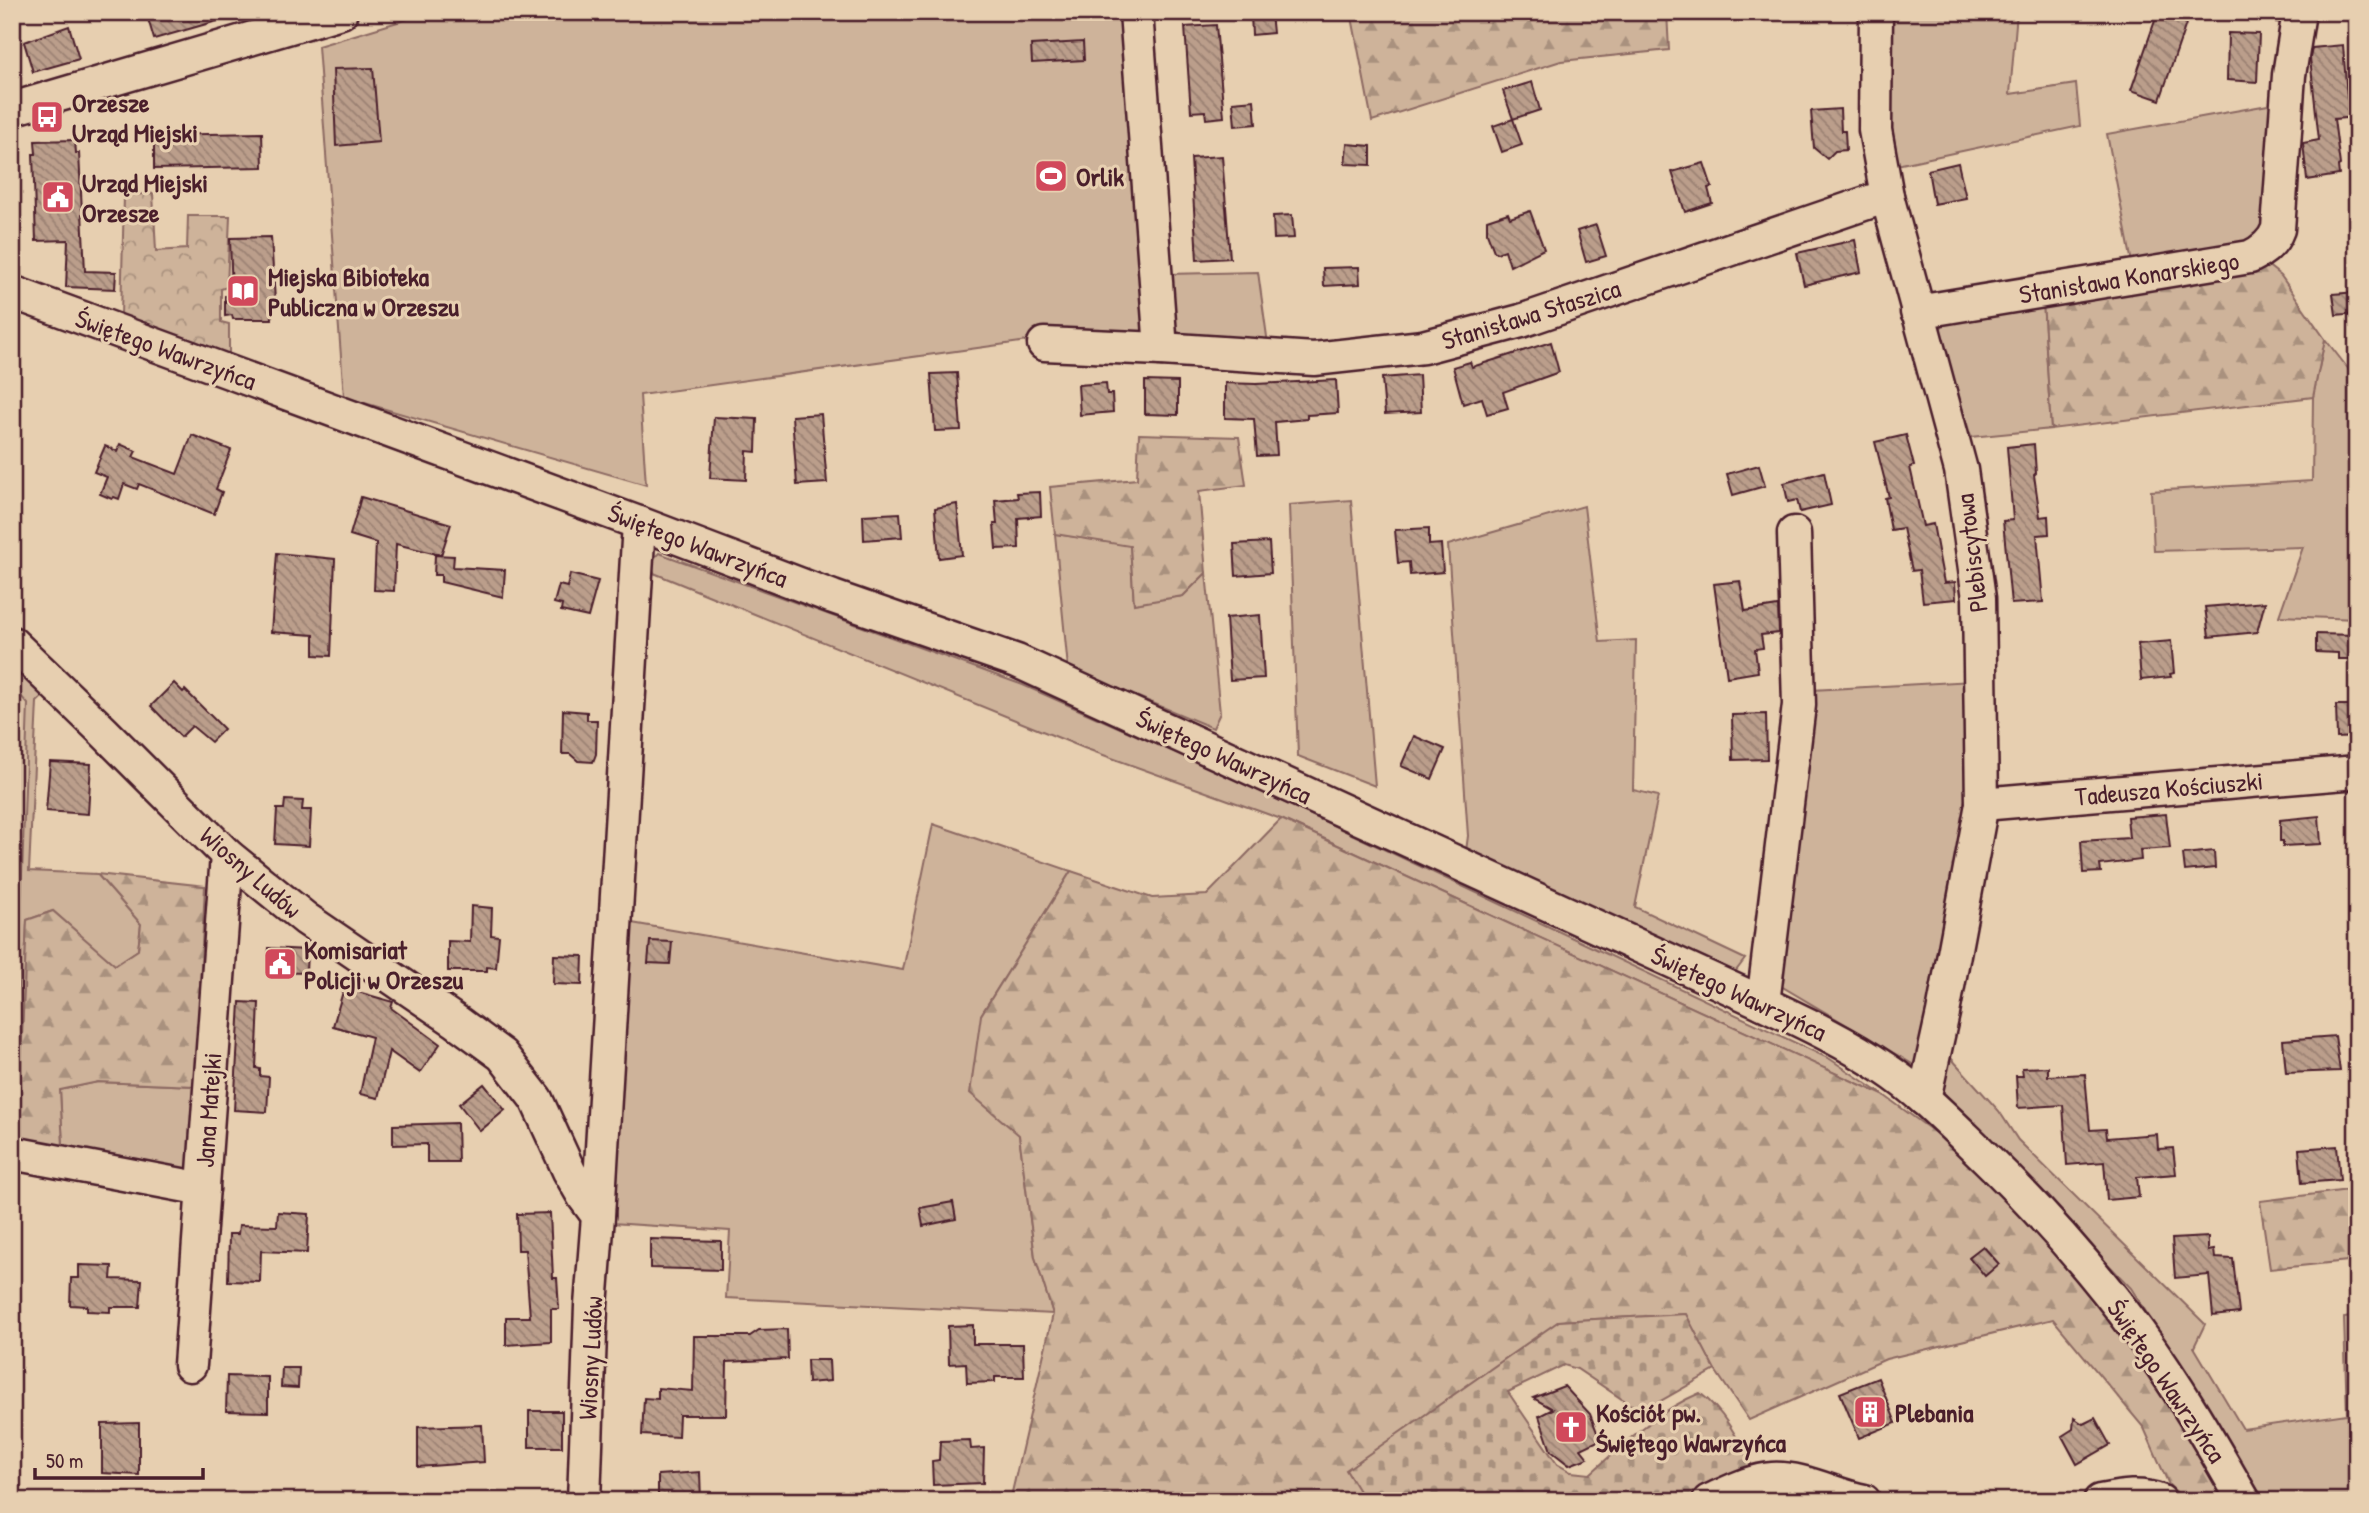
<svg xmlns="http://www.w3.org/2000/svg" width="2369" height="1513" font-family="'Patrick Hand',sans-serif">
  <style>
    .built { fill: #dac0a5 }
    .green { fill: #ceb39a; stroke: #8c6962; stroke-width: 2 }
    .forest { fill: url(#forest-firs); stroke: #8c6962; stroke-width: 2 }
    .cemetery { fill: url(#cemetery-stones); stroke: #8c6962; stroke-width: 2 }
    .park { fill: url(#park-crowns); stroke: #8c6962; stroke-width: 2 }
    .building { fill: url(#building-back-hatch); stroke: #4a1f2b; stroke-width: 2 }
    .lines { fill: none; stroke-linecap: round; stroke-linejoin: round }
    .minor-casing { stroke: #4a1f2b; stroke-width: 37 }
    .minor { stroke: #e7cfb0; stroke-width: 32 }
    .labels { text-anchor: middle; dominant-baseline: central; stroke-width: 6; stroke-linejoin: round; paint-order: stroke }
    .poi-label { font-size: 26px; font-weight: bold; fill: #4a1f2b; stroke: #e7cfb0; text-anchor: start }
    .street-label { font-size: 26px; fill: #4a1f2b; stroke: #e7cfb0 }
  </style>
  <defs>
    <pattern id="forest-firs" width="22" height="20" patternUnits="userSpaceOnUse" patternTransform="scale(1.75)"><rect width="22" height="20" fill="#ceb39a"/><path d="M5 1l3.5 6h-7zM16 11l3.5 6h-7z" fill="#a9917e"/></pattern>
    <pattern id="cemetery-stones" width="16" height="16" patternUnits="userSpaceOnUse" patternTransform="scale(1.75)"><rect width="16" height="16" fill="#ceb39a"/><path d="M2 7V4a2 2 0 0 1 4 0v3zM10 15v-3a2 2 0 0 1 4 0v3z" fill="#a9917e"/></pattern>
    <pattern id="park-crowns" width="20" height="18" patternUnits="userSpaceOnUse" patternTransform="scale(1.75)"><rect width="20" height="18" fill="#ceb39a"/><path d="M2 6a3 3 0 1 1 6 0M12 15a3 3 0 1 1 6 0" fill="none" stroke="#a9917e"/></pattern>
    <pattern id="building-back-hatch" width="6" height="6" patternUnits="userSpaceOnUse" patternTransform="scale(1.75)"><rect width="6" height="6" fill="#bb9e8b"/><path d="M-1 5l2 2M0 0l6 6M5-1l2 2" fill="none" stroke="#9a8072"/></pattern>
  </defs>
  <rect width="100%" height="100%" fill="#e7cfb0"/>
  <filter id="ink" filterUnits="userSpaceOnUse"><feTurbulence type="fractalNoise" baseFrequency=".0143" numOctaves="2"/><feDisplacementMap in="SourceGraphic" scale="14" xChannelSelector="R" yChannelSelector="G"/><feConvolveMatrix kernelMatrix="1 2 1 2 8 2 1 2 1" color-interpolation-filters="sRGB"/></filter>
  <g filter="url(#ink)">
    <polygon class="built" points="12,677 37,702 18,1131 12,1131"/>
    <g class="green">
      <polygon points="431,12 1136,12 1161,349 1042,339 640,395 646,485 344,397 318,46"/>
      <polygon points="1883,12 2017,12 2010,94 2076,84 2080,126 1892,166"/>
      <polygon points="2229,12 2291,12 2289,24 2229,16"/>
      <polygon points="2279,103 2261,235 2243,244 2132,263 2107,134"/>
      <polygon points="1258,272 1268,344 1170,339 1167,274"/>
      <polygon points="2043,300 2051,429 1971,437 1939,333 1946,316"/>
      <polygon points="2325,339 2357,380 2357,619 2279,616 2303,547 2154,551 2151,491 2312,481 2313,397"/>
      <polygon points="1351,500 1375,786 1298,756 1289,505"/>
      <polygon points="1584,506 1600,642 1636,640 1633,790 1658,796 1635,907 1745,959 1732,976 1466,851 1468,836 1448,545"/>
      <polygon points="1055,534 1130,545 1134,603 1183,596 1206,573 1220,713 1213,728 1068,668"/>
      <polygon points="659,553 1023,685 1224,774 1830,1059 1885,1096 1281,819 1084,748 644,569"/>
      <polygon points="12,657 52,688 37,702 29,871 97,874 141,924 138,950 114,966 53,911 27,920 18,1131 12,1131 12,1084 15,1072 28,704 12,686"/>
      <polygon points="1973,681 1972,803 1926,1057 1914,1065 1776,983 1812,690"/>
      <polygon points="933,824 1071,871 981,1015 1019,1134 1035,1257 1053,1314 726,1298 730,1231 612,1223 626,922 903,970"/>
      <polygon points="1950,1057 1999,1111 2018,1140 2205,1324 2194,1347 2243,1429 2347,1414 2344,1318 2357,1316 2357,1501 2265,1501 2131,1288 1943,1092"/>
      <polygon points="97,1082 195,1086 191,1170 63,1146 60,1090"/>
    </g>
    <g class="forest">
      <polygon points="1351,12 1667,12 1669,50 1561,61 1372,121"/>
      <polygon points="2261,260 2281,276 2325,339 2313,397 2051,429 2043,300"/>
      <polygon points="1139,434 1239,437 1246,485 1199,491 1206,573 1183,596 1134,604 1130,546 1055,534 1050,487 1137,479"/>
      <polygon points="1281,819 1885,1096 1956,1148 2086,1287 2175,1416 2224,1501 2186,1501 2169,1485 2144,1428 2053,1319 1886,1359 1749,1420 1715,1370 1685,1314 1559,1321 1366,1501 1010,1501 1053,1314 1035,1257 1019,1135 970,1093 981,1015 1071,871 1152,898 1207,895"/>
      <polygon points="97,874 205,886 195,1086 98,1082 60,1090 63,1146 12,1140 12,1131 18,1130 27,920 53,911 115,965 138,950 141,924"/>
      <polygon points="2357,1189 2357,1260 2270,1269 2260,1201"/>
    </g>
    <path class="cemetery" d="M1686,1314L1715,1370L1641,1412L1577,1369L1564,1365L1508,1392L1557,1464L1571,1472L1590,1474C1625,1443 1657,1411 1700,1393C1726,1413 1739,1441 1754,1470L1683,1501H1365L1346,1470L1559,1321Z"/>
    <polygon class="park" points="153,193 156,251 187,249 188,216 230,216 227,287 221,289 221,322 229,324 229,355 121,316 124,196"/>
    <g class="building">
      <polygon points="146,12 230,12 231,17 154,39"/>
      <polygon points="2158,12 2190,12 2160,100 2131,90"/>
      <polygon points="1271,13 1273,33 1252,35 1251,15"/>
      <polygon points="1216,25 1224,117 1206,119 1205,111 1191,112 1185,27"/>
      <polygon points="69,26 79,59 33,72 24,42"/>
      <polygon points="2228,33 2259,34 2257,82 2227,80"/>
      <polygon points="1083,42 1084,60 1032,63 1031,45"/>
      <polygon points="2343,45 2347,97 2357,96 2357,117 2334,119 2340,165 2338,166 2339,175 2307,180 2303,143 2319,140 2310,58 2312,48"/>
      <polygon points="373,68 379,142 336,146 333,69"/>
      <polygon points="1532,82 1540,110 1513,119 1503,91"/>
      <polygon points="1254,100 1256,124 1235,126 1233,102"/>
      <polygon points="1840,109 1841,131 1845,131 1846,150 1835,151 1827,159 1814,148 1811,111"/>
      <polygon points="1513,119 1522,145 1502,152 1493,126"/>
      <polygon points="262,133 263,167 154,169 154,135"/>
      <polygon points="75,140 76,153 79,153 85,271 116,272 115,289 66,287 68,240 36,241 33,154 36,154 35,141"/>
      <polygon points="1347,144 1371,146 1371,165 1345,164"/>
      <polygon points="1222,156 1230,258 1197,260 1191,158"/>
      <polygon points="1704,163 1712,187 1708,188 1712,203 1685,212 1672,172"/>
      <polygon points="1958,163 1966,198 1934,204 1928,170"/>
      <polygon points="1530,211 1544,249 1510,266 1505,250 1497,253 1494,251 1487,233 1487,220 1508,213 1510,218"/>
      <polygon points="1292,215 1294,238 1274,239 1273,216"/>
      <polygon points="1596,225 1606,256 1586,262 1577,231"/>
      <polygon points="271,237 275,301 271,301 272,319 233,319 232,315 225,316 225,296 232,296 230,238"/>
      <polygon points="1855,240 1861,272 1804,285 1797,253"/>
      <polygon points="1359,267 1360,284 1324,286 1323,268"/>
      <polygon points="2357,292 2357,313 2336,315 2333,294"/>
      <polygon points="1551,342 1559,372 1503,392 1508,408 1487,414 1482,398 1463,404 1453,367 1470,362 1472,367"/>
      <polygon points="957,373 961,430 935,431 931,374"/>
      <polygon points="1419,375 1421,412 1385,414 1382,378"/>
      <polygon points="1336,380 1338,413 1307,415 1307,419 1275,422 1277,455 1257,456 1254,419 1225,418 1225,383 1256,384"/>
      <polygon points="1145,381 1178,382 1178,415 1145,414"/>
      <polygon points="1106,383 1107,394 1112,394 1113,412 1080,415 1078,385"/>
      <polygon points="821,414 827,483 797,485 792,416"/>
      <polygon points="714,417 757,419 756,452 747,451 746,480 710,478"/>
      <polygon points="192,435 231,450 216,489 222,492 214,514 139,484 137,489 124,484 119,499 114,497 112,499 100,494 107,477 94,472 105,446 117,451 120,444 136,451 133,457 177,474"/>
      <polygon points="1906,435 1914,466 1910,467 1923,526 1933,524 1944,583 1955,582 1956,599 1923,602 1919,570 1912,571 1903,528 1891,530 1885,498 1889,497 1875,442"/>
      <polygon points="2034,444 2036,473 2034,475 2040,517 2048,516 2049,534 2037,535 2043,602 2011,604 2003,521 2013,520 2007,447"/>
      <polygon points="1759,465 1765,486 1733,495 1727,474"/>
      <polygon points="1824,472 1831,505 1800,512 1797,500 1788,502 1784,483"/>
      <polygon points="1040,492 1041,516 1018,518 1019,548 996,549 994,524 997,524 995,500 1018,498 1017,493"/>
      <polygon points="361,497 451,524 441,555 396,544 394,591 374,590 376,543 350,535"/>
      <polygon points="957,504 962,555 939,558 935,508"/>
      <polygon points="900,513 902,537 864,540 863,515"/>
      <polygon points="1429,528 1429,545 1441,544 1443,572 1410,575 1409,562 1398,563 1395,530"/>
      <polygon points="1269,542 1271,573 1236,576 1234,544"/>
      <polygon points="277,553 335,559 331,656 314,655 314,635 271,632"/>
      <polygon points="435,555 454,556 453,567 505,570 503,597 441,582 441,575 434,575"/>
      <polygon points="570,574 598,581 588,617 561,611 562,605 554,603 559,585 567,587"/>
      <polygon points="1740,581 1745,611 1778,606 1779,633 1761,635 1763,648 1755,649 1758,672 1727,677 1714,584"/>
      <polygon points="2265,602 2257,632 2209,637 2205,607"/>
      <polygon points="1260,615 1264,678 1230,680 1226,618"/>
      <polygon points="2316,634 2357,635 2357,659 2338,659 2338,653 2316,652"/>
      <polygon points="2171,641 2174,673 2170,674 2171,677 2141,680 2138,644"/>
      <polygon points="174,683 183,692 185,690 224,729 211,742 192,726 181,737 151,706"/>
      <polygon points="2336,705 2357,705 2357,737 2337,738"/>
      <polygon points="563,710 587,712 587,720 597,720 596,754 593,762 578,761 570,754 562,754"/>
      <polygon points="1766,714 1767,759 1733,760 1732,715"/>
      <polygon points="1414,736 1445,749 1432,779 1401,766"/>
      <polygon points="50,762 91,764 88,814 46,811"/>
      <polygon points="285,800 303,801 302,810 311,810 309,846 275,844 277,809 284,809"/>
      <polygon points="2166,814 2170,848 2140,850 2141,860 2100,865 2101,872 2083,873 2081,841 2129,838 2127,817"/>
      <polygon points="2319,816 2321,844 2283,846 2283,841 2280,841 2280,820"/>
      <polygon points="2214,851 2215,868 2185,871 2183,854"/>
      <polygon points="471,906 492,908 491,935 499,936 496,968 487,967 487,971 448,971 448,941 470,942"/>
      <polygon points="650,941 672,942 670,964 648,963"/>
      <polygon points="269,948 307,950 306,973 267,972"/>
      <polygon points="554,955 583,956 582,985 553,984"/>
      <polygon points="344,988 393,1002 391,1008 440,1044 420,1073 389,1051 378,1098 360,1094 372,1037 333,1026"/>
      <polygon points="240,1002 259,1003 256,1068 260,1069 260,1076 269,1077 267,1112 234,1110"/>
      <polygon points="2335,1036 2340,1071 2286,1073 2283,1040"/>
      <polygon points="2048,1067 2048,1076 2085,1074 2090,1130 2106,1129 2107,1138 2157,1134 2158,1149 2173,1148 2176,1174 2137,1177 2139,1197 2107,1200 2104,1162 2067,1165 2063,1105 2018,1108 2016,1076 2023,1076 2022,1068"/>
      <polygon points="484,1084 505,1110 480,1131 459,1104"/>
      <polygon points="457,1123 458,1162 427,1162 427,1144 393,1145 393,1125"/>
      <polygon points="2337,1146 2340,1180 2302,1183 2299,1149"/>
      <polygon points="953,1202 956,1219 923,1226 920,1208"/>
      <polygon points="278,1212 309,1214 307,1253 261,1251 260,1282 228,1281 229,1234 238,1234 239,1225 277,1226"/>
      <polygon points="550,1213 553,1278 557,1278 559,1309 551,1309 551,1342 506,1345 506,1317 530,1317 525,1250 518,1250 517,1214"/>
      <polygon points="2208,1237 2208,1251 2214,1250 2215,1258 2233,1259 2239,1313 2213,1316 2209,1275 2175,1278 2172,1239"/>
      <polygon points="650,1239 721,1241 721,1270 650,1268"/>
      <polygon points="1983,1246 1999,1264 1985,1276 1969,1257"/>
      <polygon points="79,1265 112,1266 111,1279 142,1280 140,1307 110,1307 110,1312 87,1311 87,1306 70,1305 71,1278 79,1278"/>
      <polygon points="973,1325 973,1344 1023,1344 1024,1377 995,1377 995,1382 967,1383 966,1363 949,1364 948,1326"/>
      <polygon points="787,1329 788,1359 727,1362 726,1415 679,1415 678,1437 642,1435 644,1398 658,1399 658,1388 693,1391 694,1336 750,1336 759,1330"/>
      <polygon points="807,1360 829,1360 830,1381 808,1383"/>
      <polygon points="282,1368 299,1368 298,1388 281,1387"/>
      <polygon points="227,1376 268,1377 268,1412 226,1411"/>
      <polygon points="1878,1378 1896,1423 1859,1438 1840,1393"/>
      <polygon points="1564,1386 1590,1414 1600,1440 1581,1449 1588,1458 1569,1465 1551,1451 1539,1416 1553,1409 1533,1398"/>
      <rect x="529" y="1411" width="33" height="36"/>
      <polygon points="2074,1418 2083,1424 2095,1418 2110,1445 2077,1464 2062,1436 2073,1429"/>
      <polygon points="139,1423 139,1475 102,1473 102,1424"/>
      <polygon points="482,1425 484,1462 418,1467 418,1427"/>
      <polygon points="970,1440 971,1449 984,1448 983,1483 933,1485 932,1461 939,1460 940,1441"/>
      <polygon points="700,1472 701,1501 658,1501 658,1475"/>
    </g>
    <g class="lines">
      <defs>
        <g id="minor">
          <polyline points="1136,12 1161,349"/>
          <polyline points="1876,12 1875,130 1887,196 1961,470 1979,598 1982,804 1943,1013 1924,1099"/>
          <polyline points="12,109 341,12"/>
          <path d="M12,292L639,523L833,597L1017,661L1763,1003C1805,1023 1846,1042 1884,1068C1919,1091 1950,1123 1980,1152C2037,1207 2090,1266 2137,1330C2177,1384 2211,1443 2244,1501"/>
          <path d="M1917,312L2250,257C2263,251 2273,243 2278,229L2289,75L2299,12"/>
          <polyline points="1044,344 1161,349 1314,359 1423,347 1521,321 1887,196"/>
          <polyline points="12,643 104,732 227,855 306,919 457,1022 502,1055 536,1099 569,1171 584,1197 598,1216 591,1306 584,1501"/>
          <polyline points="1982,804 2357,772"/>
          <polyline points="1763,1003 1799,705 1794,533"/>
          <polyline points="12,1153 203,1189"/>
          <polyline points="598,1216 639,523"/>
          <polyline points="190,1365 227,855"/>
          <path d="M1709,1501C1728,1493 1751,1480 1772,1479C1802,1477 1834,1495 1864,1501"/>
          <path d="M2100,1501C2121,1497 2140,1493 2160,1501"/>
        </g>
      </defs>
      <use href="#minor" class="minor-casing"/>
      <use href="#minor" class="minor"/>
    </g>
  </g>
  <defs>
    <symbol id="bus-square" viewBox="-11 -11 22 22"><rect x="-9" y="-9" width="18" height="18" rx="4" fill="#d1495b" stroke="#e7cfb0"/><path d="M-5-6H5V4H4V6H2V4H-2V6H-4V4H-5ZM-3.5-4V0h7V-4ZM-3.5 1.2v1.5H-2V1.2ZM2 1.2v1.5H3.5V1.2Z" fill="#fff"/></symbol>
    <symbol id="stadium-square" viewBox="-11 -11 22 22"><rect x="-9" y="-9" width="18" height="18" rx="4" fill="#d1495b" stroke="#e7cfb0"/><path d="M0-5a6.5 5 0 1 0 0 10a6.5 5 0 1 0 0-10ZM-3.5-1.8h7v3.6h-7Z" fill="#fff"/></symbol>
    <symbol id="civic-square" viewBox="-11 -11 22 22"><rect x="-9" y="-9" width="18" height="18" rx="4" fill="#d1495b" stroke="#e7cfb0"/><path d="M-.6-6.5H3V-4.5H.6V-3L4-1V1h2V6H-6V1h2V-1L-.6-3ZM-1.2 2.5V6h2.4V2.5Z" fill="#fff"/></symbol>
    <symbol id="library-square" viewBox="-11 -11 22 22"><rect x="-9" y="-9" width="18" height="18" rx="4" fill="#d1495b" stroke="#e7cfb0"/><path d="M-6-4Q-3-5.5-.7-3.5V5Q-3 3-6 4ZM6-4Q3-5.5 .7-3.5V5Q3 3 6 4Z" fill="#fff"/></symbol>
    <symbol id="building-square" viewBox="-11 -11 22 22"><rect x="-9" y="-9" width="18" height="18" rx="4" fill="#d1495b" stroke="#e7cfb0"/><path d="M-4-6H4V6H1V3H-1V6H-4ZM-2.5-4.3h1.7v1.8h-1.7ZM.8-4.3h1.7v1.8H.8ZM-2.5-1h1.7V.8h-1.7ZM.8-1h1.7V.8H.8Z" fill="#fff"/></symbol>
    <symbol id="church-square" viewBox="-11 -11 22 22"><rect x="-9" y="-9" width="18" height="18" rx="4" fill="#d1495b" stroke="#e7cfb0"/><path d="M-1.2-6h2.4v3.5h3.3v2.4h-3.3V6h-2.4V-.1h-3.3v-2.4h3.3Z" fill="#fff"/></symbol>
  </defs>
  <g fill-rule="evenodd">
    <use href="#bus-square" x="28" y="98" width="38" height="38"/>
    <use href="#stadium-square" x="1032" y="157" width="38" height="38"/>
    <use href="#civic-square" x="39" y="178" width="38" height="38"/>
    <use href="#library-square" x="224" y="272" width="38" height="38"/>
    <use href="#civic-square" x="261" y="945" width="38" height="38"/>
    <use href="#building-square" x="1851" y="1393" width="38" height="38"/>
    <use href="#church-square" x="1552" y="1408" width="38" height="38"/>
  </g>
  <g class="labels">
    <g class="poi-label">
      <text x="72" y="102">Orzesze<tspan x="72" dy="30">Urząd Miejski</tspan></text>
      <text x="1076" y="176">Orlik</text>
      <text x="82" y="182">Urząd Miejski<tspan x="82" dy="30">Orzesze</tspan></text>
      <text x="268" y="276">Miejska Bibioteka<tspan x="268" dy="30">Publiczna w Orzeszu</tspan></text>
      <text x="304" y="949">Komisariat<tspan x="304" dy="30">Policji w Orzeszu</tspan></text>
      <text x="1596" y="1412">Kościół pw.<tspan x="1596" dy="30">Świętego Wawrzyńca</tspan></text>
      <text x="1895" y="1412">Plebania</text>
    </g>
    <g class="street-label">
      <text transform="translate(2129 277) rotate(-9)">Stanisława Konarskiego</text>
      <text transform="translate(1531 314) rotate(-17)">Stanisława Staszica</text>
      <text transform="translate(166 349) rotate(20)">Świętego Wawrzyńca</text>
      <text transform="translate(698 545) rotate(21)">Świętego Wawrzyńca</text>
      <text transform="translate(1971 553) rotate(-97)">Plebiscytowa</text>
      <text transform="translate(1224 756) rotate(25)">Świętego Wawrzyńca</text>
      <text transform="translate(2169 788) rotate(-5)">Tadeusza Kościuszki</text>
      <text transform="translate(251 872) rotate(41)">Wiosny Ludów</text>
      <text transform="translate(1739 993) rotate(25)">Świętego Wawrzyńca</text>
      <text transform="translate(208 1110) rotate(-86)">Jana Matejki</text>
      <text transform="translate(590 1358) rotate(-87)">Wiosny Ludów</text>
      <text transform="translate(2167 1381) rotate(56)">Świętego Wawrzyńca</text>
    </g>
  </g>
  <rect width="2369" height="1513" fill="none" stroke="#e7cfb0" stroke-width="42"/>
  <rect x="21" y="21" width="2327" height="1471" fill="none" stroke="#4a1f2b" stroke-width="2.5" filter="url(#ink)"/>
  <path d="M35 1468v10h168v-10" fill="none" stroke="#4a1f2b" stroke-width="3.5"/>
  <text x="46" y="1468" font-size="21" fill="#4a1f2b" stroke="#e7cfb0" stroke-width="5" paint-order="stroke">50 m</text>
</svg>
